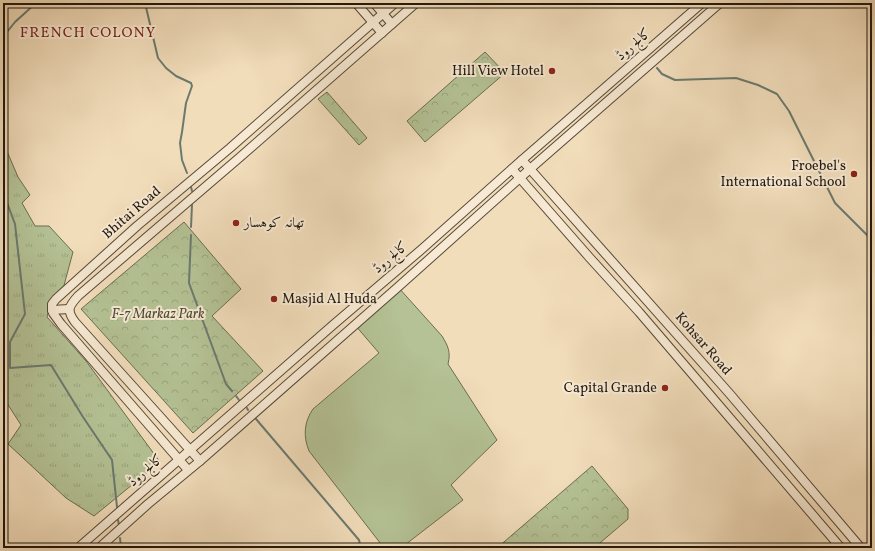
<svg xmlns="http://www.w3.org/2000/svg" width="875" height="551" font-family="Vollkorn,Amiri,serif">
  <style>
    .grass { fill: url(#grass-tufts); stroke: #6a6d52 }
    .park { fill: url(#park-crowns); stroke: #6a6d52 }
    .garden { fill: #b4c295; stroke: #6a6d52 }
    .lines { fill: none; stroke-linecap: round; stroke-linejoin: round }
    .stream { stroke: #6a7a70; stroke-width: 2 }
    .minor-casing { stroke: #544939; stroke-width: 10 }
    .minor { stroke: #f7e9d3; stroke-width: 8 }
    .poi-dot { fill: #8f2418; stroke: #f7e9d3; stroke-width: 1.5 }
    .labels { text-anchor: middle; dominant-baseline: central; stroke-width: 4; stroke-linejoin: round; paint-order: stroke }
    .street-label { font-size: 14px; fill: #20180e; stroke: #f7e9d3 }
    .poi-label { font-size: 14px; fill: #20180e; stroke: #f7e9d3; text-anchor: end }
    .park-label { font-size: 14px; font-style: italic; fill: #4c4b36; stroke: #f7e9d3 }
    .neighbourhood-label { font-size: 15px; letter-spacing: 1px; fill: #7a1f14; stroke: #f7e9d3 }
  </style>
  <defs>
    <pattern id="grass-tufts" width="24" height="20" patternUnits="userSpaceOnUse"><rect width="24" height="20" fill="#b4c295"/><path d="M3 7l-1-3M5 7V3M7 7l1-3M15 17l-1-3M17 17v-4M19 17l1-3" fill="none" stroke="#9aa67f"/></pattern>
    <pattern id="park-crowns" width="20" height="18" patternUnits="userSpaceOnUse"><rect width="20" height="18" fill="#b4c295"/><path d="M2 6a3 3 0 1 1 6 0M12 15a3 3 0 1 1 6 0" fill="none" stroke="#9aa67f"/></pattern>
  </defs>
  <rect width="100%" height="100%" fill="#f2ddbb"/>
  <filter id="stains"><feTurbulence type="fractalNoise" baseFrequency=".005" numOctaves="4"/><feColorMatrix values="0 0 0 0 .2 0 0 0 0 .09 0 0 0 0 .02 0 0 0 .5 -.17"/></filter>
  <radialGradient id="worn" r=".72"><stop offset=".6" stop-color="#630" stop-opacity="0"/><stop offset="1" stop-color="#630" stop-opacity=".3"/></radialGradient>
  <polygon class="grass" points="3,142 18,177 30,195 22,203 35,226 49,226 73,252 63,289 50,303 47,317 86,361 160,462 94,516 66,498 8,444 21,425 3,397"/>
  <g class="park">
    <polygon points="485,52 505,73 425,142 407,121"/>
    <polygon points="327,92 367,138 359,145 318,99"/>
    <polygon points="184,222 241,289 212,316 263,371 193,433 81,309"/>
    <polygon points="592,466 628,509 628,519 594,548 497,548"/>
  </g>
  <path class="garden" d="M398,287L442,336C448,346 451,352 448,364L497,440L451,485L463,500L401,548H384L309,451C303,436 304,422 313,409L379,353L355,325Z"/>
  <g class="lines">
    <g class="stream">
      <polyline points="145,3 158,58 166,68 176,76 191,83 192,86 186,103 182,132 180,143 182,160 187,173"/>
      <polyline points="3,37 15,22 36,3"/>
      <polyline points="657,68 662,74 675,80 736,78 758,85 777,94 789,111 835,203 872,240"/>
      <polyline points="191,187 192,191"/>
      <polyline points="3,192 15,224 25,314 10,342 10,368 51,365 83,417 112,460 117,507"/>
      <polyline points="191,227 192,205"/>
      <polyline points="191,235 189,283 226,384 232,391"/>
      <polyline points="236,396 239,400"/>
      <polyline points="247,408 248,410"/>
      <polyline points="256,419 359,540 361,548"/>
      <polyline points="118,520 119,525"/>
      <polyline points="120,538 121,548"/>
    </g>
    <defs>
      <g id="minor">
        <polyline points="356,3 382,33"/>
        <polyline points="374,3 392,24"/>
        <polyline points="522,160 729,393 861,548"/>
        <polyline points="512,169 589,257 639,312 717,403 841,548"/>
        <polyline points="52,310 69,309"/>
        <path d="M200,461L75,322C66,310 69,306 78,296L239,158L416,3"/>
        <polyline points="188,470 61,324 53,313 52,310 52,304 56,299 137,226 230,148 395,3"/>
        <polyline points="78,548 333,325 422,249 522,160 702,3"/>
        <polyline points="99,548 148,504 200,461 398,287 530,169 720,3"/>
      </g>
    </defs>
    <use href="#minor" class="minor-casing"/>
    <use href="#minor" class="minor"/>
  </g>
  <g class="poi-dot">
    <circle cx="552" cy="71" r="4"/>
    <circle cx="854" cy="174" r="4"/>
    <circle cx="236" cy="223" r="4"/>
    <circle cx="274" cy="299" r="4"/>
    <circle cx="665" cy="388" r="4"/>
  </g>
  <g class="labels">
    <g class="street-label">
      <text transform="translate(634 45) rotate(-41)">کالج روڈ</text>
      <text transform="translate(132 213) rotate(-41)">Bhitai Road</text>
      <text transform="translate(391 258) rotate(-40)">کالج روڈ</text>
      <text transform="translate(703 344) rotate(49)">Kohsar Road</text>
      <text transform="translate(146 471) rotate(-41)">کالج روڈ</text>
    </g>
    <g class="poi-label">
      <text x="544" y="71">Hill View Hotel</text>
      <text x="846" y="166">Froebel's<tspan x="846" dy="16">International School</tspan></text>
      <text x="244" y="223" text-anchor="start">تھانہ کوہسار</text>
      <text x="282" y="299" text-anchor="start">Masjid Al Huda</text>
      <text x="657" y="388">Capital Grande</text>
    </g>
    <g class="park-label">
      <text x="158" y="314">F-7 Markaz Park</text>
    </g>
    <g class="neighbourhood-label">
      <text x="88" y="33">FRENCH COLONY</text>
    </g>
  </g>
  <rect width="875" height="551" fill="none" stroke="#f2ddbb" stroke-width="16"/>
  <rect x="4" y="4" width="867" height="543" fill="none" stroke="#20180e" stroke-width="2"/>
  <rect x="8" y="8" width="859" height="535" fill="none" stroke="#20180e"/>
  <rect width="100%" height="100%" filter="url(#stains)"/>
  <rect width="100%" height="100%" fill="url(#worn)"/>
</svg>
